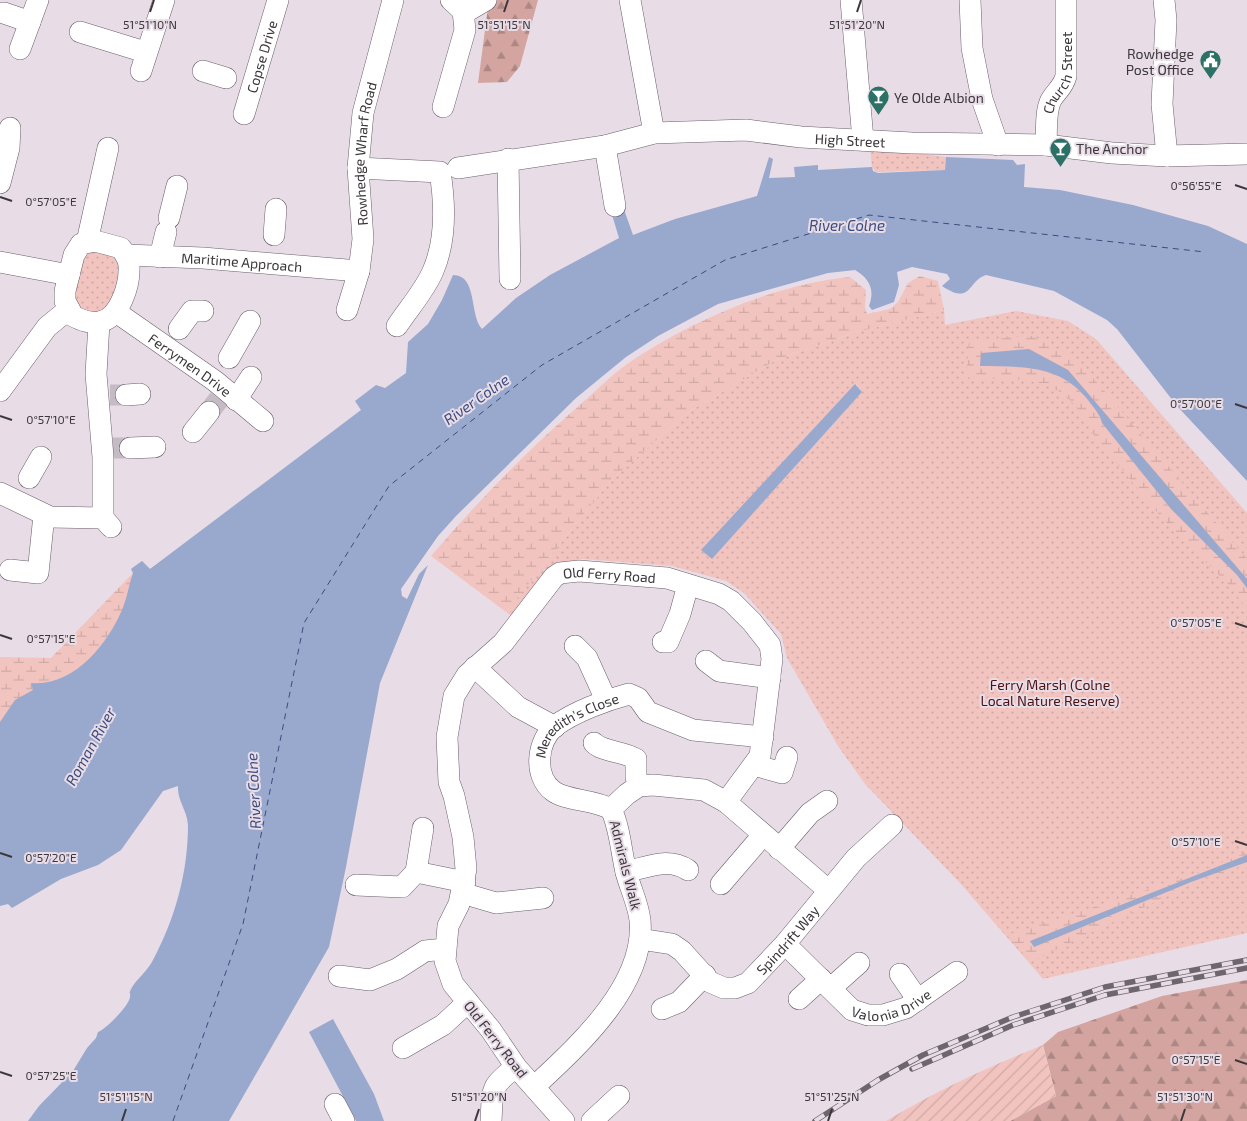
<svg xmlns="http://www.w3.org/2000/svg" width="1247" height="1121" font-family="'Exo 2',sans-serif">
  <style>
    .grass { fill: url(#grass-dots); fill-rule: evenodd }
    .forest { fill: url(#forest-firs) }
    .wetland { fill: url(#wetland-marsh) }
    .garden { fill: url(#garden-furrows) }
    .water { fill: #99a8cd }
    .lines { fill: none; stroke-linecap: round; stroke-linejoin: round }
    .ferry { stroke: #3b4c7e; stroke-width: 1; stroke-dasharray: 6 5; stroke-linecap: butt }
    .minor-tunnel { stroke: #c5bbc5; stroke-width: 21; stroke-dasharray: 21 11; stroke-linecap: butt }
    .minor-casing { stroke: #6a606a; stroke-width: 22 }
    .minor { stroke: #fff; stroke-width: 21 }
    .rail-casing { stroke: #6d666c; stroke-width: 5.5 }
    .rail { stroke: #e8dce7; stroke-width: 4; stroke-dasharray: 11; stroke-linecap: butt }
    .ticks { fill: none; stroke: #3b373b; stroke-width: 2 }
    .labels { text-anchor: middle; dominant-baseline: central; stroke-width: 4; stroke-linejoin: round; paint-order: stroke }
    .poi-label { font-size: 14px; fill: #3b373b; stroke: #e8dce7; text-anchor: start }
    .street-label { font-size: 14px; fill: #3b373b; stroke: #e8dce7 }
    .park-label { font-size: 14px; fill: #4b1211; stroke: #e8dce7 }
    .water-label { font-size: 15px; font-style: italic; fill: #3b4c7e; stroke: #e8dce7 }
    .ticks-label { font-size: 12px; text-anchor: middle; fill: #3b373b; stroke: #e8dce7; stroke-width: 4; stroke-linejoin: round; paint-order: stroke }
  </style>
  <defs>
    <pattern id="grass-dots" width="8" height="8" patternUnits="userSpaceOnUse" patternTransform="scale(1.25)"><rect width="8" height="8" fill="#f2c4bf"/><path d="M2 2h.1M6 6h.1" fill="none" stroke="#d0a9a5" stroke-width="1.8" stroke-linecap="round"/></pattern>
    <pattern id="forest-firs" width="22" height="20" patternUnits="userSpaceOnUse" patternTransform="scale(1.25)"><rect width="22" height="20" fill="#d4a5a0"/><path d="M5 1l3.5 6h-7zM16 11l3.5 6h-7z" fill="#ad8784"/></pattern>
    <pattern id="wetland-marsh" width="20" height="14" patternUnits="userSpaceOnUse" patternTransform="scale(1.25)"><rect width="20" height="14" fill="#f2c4bf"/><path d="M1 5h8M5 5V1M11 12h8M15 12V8" fill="none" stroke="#d0a9a5"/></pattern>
    <pattern id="garden-furrows" width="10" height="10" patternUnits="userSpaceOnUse" patternTransform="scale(1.25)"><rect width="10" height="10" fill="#f2c4bf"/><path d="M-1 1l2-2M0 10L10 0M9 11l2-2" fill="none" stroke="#d0a9a5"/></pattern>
  </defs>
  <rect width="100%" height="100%" fill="#e8dce7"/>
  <g class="grass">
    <polygon points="870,147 946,157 945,170 876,172 872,167"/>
    <path d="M93,250L114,254L120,263L114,300L101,315L81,312C78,308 73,302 73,297C70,284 82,257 93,250Z"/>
    <path d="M944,310L945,325L1016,311L1068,321L1096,339L1247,513V933L1043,979L960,883L865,784L838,746L787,658L781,634L744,593L726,581L672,566L583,559L567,563L514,618L506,612L611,480L690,411L776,360L854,333ZM856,384L862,392L712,559L702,550Z"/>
  </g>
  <g class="forest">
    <polygon points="489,0 538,0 520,66 507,82 478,83"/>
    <polygon points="1247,980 1247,1121 1010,1121 1056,1096 1043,1045 1058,1032 1162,996"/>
  </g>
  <g class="wetland">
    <path d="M920,276L938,281L944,310L854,333L776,360L690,411L611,480L506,612L431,556C478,501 528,450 583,402C597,390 610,376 626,365C688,322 775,284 850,277L866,290L865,307L867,314L890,309L898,302L908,283Z"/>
    <path d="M1032,336L1077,359L1247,559V579L1068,370L1029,349L980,366C1023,367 1060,364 1089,401C1095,408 1100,414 1102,423L1171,509L1237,575L1247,588V609L1228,584L1161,517L1089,429C1088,420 1084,416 1078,409C1051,373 1006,379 966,379L969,341Z"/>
    <polygon points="142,561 150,569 159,563 0,850 0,657 51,658 133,573 131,569"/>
    <polygon points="1247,852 1247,855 1030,941 1034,947 1191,882 1247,862 1247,864 1196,882 1030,962 1008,935 1192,875"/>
  </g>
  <path class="garden" d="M1043,1045L1056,1096L1010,1121H886C936,1091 988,1067 1043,1045Z"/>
  <g class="water">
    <path d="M769,157L773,159L769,178L795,177L794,167L818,165V170L872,167L873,171L878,173L945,170L946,157L1013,160L1017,165L1025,164L1024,187L1060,190L1133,205L1208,226L1247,244V481L1177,406L1117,329L1107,320L1054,291L986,275C967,281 972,306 942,286L950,279L947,274L912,267L897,272L899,285L894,302L872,310L869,306C875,290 870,279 855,270L828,273L718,304L658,336L626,357L576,398L456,516L438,536L401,589L402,596L407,599L419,574L428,565L380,683L346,867L329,947L229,1121H28L39,1106L73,1071L87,1048L96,1038L98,1032C106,1029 129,1006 130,997C131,990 128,996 131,989C137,978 147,972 153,960C175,919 188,872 188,825C187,810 177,800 178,786L163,791L121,850L98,865L61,879L12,908L8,904L0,906V722L15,700L33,690L31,683C73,687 107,645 122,610C127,598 129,585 133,573L131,569L142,561L150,569L361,410L355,401L376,385L385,388L406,373L408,342L428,324L442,300L453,275C478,275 469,315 482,329L516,298L550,275L619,238L610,208L622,204L633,235L675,219L757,196Z"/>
    <path d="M1029,349L1068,370L1247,579V588L1237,575L1171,509L1102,423C1100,414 1094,408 1088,400C1060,364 1022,367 980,366L981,353Z"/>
    <polygon points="855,384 862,392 712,559 701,550"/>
    <polygon points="1247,855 1247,862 1191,882 1034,947 1030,941"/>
    <polygon points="333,1019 374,1094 384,1121 356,1121 309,1032"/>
  </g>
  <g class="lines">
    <polyline class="ferry" points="173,1121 243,924 304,623 389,486 542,365 725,260 869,215 1205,252"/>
    <g class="minor-tunnel">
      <polyline points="110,395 126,395"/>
      <polyline points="209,412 219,399"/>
      <polyline points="113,448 130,448"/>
    </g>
    <defs>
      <g id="minor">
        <polyline points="630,0 654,133"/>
        <polyline points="851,0 863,140"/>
        <polyline points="970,0 972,48 982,99 998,145"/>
        <polyline points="1164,0 1166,20 1162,104 1167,156"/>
        <polyline points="4,13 30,22"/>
        <polyline points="464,13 486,0"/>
        <polyline points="80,32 145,52"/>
        <polyline points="20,49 38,0"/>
        <polyline points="141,71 164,0"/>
        <polyline points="203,71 226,78"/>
        <polyline points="443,107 465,30 463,11 451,0"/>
        <path id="s1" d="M244,114L278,0"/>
        <path id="s2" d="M1046,145C1047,131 1045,112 1051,100C1056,91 1063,88 1066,76V0"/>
        <polyline points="605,146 615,206"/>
        <polyline points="508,159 510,279"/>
        <path d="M358,168L440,172C445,203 446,241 433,271C425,290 409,308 397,326"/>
        <path id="s3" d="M458,168L605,146L654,133L746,130L801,137L912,143L1046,145L1112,153L1167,156L1247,154"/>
        <polyline points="0,183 9,148 10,128"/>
        <polyline points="169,218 177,186"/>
        <polyline points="274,235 276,209"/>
        <path d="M95,241L121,248C125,254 129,259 129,266C130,284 120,319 99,322C90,324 81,320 73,316L65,301V291L74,255L81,244Z"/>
        <polyline points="87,242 108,148"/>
        <path id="s4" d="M126,255L203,258L359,271"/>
        <polyline points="160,257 166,232"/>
        <polyline points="0,262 69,275"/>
        <path id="s5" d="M347,310L359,271L363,239L358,168L363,113L393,0"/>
        <path id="s6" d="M116,312L215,381L263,421"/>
        <polyline points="99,323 96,374 103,457 103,518"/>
        <polyline points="179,329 192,311 203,311"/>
        <polyline points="229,358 250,321"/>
        <polyline points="0,391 47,327 69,309"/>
        <polyline points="126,395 140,394"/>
        <polyline points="236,400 251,377"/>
        <polyline points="193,432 209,412"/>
        <polyline points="130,448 155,447"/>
        <polyline points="29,478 41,457"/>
        <polyline points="0,493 50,517 103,518 111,527"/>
        <polyline points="10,570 38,573 44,515"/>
        <polyline points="663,642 668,642 680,614 688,585"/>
        <polyline points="575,646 587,658 606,700"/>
        <polyline points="706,661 719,671 770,678"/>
        <polyline points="475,667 518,707 555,727"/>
        <path d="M594,743C603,752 623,751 636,759V777L639,786"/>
        <polyline points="754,765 782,773 787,757"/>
        <path id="s7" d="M611,809C593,799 566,801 553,791C533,776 537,741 555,726C574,712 606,700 629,694L638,698L648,712L693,730L763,737"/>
        <polyline points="779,849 810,813 827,801"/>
        <polyline points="416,872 423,828"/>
        <path d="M626,872C647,867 668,857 688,870"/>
        <polyline points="721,884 763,835"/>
        <polyline points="356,885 402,887 416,872 465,882"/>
        <polyline points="462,893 496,903 543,898"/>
        <path id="s8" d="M640,939L672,944L682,951L710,982L724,988H735L748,983L785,944L856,858L892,825"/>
        <path id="s9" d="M785,944L852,1010L868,1015H883L906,1008L957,972"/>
        <polyline points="900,974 918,1000"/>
        <polyline points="339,976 370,980 397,969 425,951 445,949"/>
        <polyline points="831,988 859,963"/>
        <polyline points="799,999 821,979"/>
        <polyline points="662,1009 679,1002 705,975"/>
        <polyline points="403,1048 443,1025 468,1002"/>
        <path d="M535,1086C578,1046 646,985 640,920C638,903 630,888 626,872C621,851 620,828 611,809L627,794L639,786L653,785L704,790L726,802L828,890"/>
        <polyline points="335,1104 344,1121"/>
        <path d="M491,1121C493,1089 489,1087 516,1067"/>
        <path id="s10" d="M564,1121L516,1067L491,1030L453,984L445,961L448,926L459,904L466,869L463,837L454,796L449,782L447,737L454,696L467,675L503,643L554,577L560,573L579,571L667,578L719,594L731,601L752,622L770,645L772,659L760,756L726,802"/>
        <polyline points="592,1121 619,1096"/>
      </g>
    </defs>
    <use href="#minor" class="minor-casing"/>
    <use href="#minor" class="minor"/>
    <defs>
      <g id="rail">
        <polyline points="912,1069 1013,1025 1105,995 1247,968"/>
        <polyline points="815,1121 878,1080 923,1055 1013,1017 1105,987 1247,960"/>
      </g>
    </defs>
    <use href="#rail" class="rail-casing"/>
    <use href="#rail" class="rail"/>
  </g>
  <path class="ticks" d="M150,12L154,0M504,12L508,0M857,12L861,0M1235,185L1247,189M0,197L12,201M1235,404L1247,408M0,416L12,420M1235,623L1247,627M0,635L12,639M1235,841L1247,845M0,853L12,857M1235,1060L1247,1064M0,1072L12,1076M122,1121L126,1109M475,1121L479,1109M828,1121L832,1109M1181,1121L1185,1109"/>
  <defs>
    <symbol id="civic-pin" viewBox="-11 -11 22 30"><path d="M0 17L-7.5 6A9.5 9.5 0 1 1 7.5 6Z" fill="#2c7165" stroke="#e8dce7"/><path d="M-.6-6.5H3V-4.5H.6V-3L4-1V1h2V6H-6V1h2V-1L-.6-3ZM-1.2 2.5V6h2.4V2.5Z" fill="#fff"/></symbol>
    <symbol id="bar-pin" viewBox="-11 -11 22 30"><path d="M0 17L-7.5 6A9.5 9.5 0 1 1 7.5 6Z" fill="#2c7165" stroke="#e8dce7"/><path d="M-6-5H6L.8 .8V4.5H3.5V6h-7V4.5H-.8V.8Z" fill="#fff"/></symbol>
  </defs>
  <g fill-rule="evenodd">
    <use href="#civic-pin" x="1198" y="48" width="25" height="34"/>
    <use href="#bar-pin" x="866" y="84" width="25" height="34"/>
    <use href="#bar-pin" x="1048" y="136" width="25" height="34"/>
  </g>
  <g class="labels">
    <g class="poi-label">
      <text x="1194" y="53" text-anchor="end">Rowhedge<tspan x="1194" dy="16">Post Office</tspan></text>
      <text x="894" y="97">Ye Olde Albion</text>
      <text x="1076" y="148">The Anchor</text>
    </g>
    <g class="street-label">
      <text stroke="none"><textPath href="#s1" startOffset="60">Copse Drive</textPath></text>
      <text stroke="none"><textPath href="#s2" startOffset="75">Church Street</textPath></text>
      <text stroke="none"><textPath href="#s3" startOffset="396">High Street</textPath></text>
      <text stroke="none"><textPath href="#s5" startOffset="159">Rowhedge Wharf Road</textPath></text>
      <text stroke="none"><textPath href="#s4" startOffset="116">Maritime Approach</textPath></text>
      <text stroke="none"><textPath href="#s6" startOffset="91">Ferrymen Drive</textPath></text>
      <text stroke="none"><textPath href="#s10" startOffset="685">Old Ferry Road</textPath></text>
      <text stroke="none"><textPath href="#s7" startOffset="151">Meredith's Close</textPath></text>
      <text transform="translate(626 865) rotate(76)">Admirals Walk</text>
      <text stroke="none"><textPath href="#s8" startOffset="185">Spindrift Way</textPath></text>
      <text stroke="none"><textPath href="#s9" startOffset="136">Valonia Drive</textPath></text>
      <text transform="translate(496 1039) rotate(52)">Old Ferry Road</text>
    </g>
    <g class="park-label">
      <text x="1050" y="684">Ferry Marsh (Colne<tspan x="1050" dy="16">Local Nature Reserve)</tspan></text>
    </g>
    <g class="water-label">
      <text x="847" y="225">River Colne</text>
      <text transform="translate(476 399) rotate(-35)">River Colne</text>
      <text transform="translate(90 746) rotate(-61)">Roman River</text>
      <text transform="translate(253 791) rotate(-93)">River Colne</text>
    </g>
  </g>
  <g class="ticks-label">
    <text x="150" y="29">51°51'10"N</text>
    <text x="504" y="29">51°51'15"N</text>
    <text x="857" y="29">51°51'20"N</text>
    <text x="1196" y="190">0°56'55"E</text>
    <text x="51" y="206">0°57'05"E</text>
    <text x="1196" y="408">0°57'00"E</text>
    <text x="51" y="424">0°57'10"E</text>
    <text x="1196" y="627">0°57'05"E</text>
    <text x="51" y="643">0°57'15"E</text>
    <text x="1196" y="846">0°57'10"E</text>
    <text x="51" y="862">0°57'20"E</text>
    <text x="1196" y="1064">0°57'15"E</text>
    <text x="51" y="1080">0°57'25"E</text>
    <text x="126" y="1101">51°51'15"N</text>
    <text x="479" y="1101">51°51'20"N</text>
    <text x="832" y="1101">51°51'25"N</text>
    <text x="1185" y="1101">51°51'30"N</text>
  </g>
</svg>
